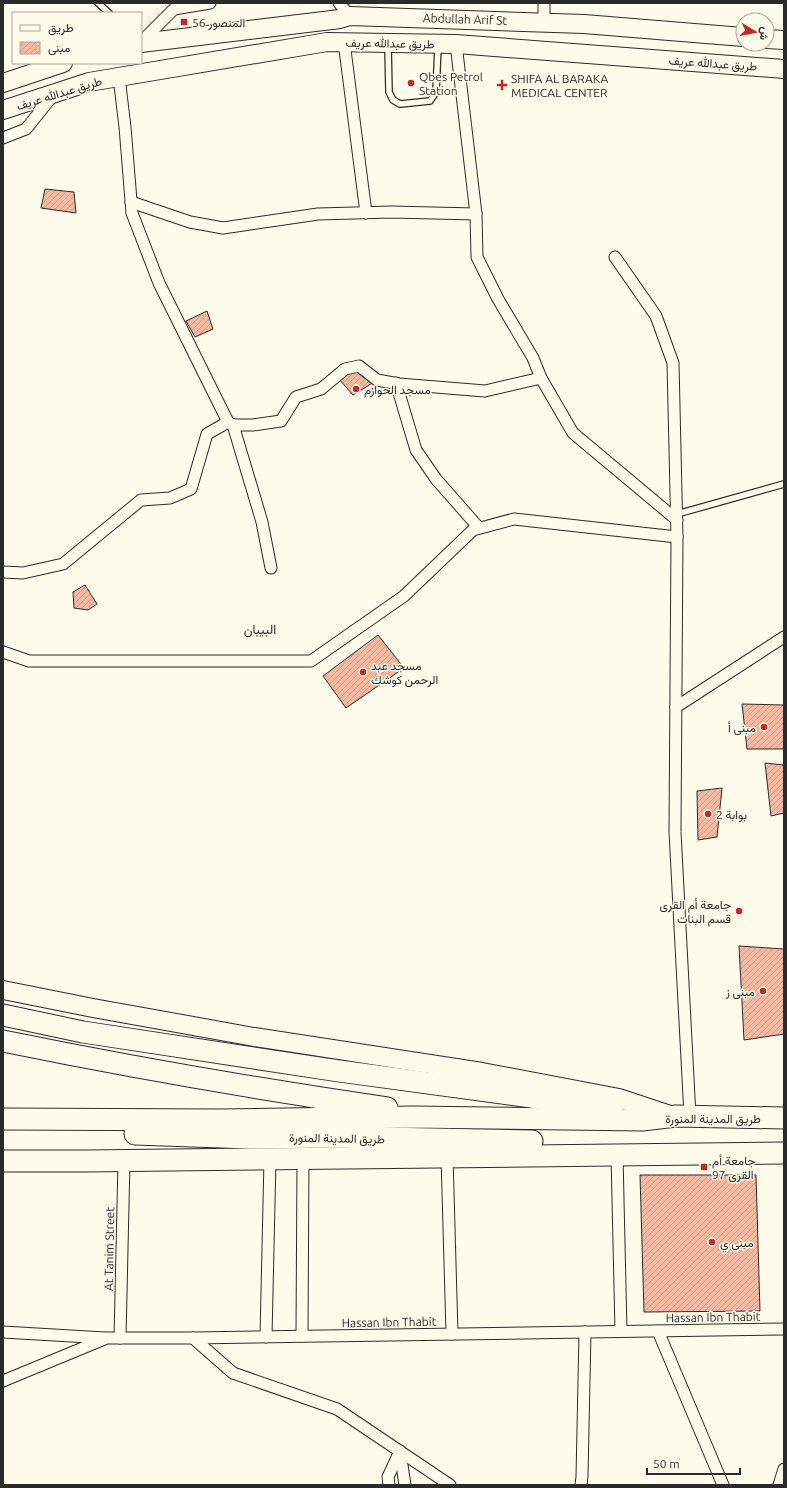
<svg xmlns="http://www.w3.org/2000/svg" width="787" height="1488" font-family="Ubuntu,Vazirmatn,sans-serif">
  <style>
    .building { fill: url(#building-hatch); stroke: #2b2b2b }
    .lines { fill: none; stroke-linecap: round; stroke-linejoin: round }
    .lane-casing { stroke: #2b2b2b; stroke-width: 8 }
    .street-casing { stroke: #2b2b2b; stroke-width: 13 }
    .primary-casing { stroke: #2b2b2b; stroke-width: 20 }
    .highway-casing { stroke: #2b2b2b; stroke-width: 23 }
    .lane { stroke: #fdfbea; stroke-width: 5.5 }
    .street { stroke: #fdfbea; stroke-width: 11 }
    .primary { stroke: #fdfbea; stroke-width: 18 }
    .highway { stroke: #fdfbea; stroke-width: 21 }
    .poi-dot { fill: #c62828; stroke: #fdfbea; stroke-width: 1.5 }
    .labels { text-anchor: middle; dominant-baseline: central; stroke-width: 3; stroke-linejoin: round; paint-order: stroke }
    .street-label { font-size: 12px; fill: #2b2b2b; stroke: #fdfbea }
    .poi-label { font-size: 12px; fill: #2b2b2b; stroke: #fdfbea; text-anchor: start }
    .neighbourhood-label { font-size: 13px; fill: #2b2b2b; stroke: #fdfbea }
  </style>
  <defs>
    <pattern id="building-hatch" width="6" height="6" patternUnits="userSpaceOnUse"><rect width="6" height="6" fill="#f2b8a0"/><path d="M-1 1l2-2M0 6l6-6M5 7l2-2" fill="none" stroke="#d09e8a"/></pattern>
  </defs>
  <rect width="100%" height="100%" fill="#fdfbea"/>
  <g class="building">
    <polygon points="45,189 74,192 76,213 41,208"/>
    <polygon points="207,311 213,329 195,337 186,321"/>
    <polygon points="360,371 374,382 353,395 339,379 349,372"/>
    <polygon points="85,585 97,604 88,610 74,608 73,592"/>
    <polygon points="378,635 404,668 346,708 323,676"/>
    <polygon points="742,704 784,705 784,749 747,749"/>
    <polygon points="765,763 784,765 784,813 771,816"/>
    <polygon points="722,788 717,837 698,840 697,791"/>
    <polygon points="739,946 784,949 784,1034 744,1040"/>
    <polygon points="640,1175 756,1175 760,1311 644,1312"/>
  </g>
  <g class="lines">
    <defs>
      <g id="lane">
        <polyline points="98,3 109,13"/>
        <polyline points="388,45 389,92 393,100 400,104 430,101 436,92 438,46"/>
        <polyline points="677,514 784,484"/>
      </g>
      <g id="street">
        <polyline points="339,3 350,16"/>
        <polyline points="544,3 544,22"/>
        <polyline points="141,42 174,9 210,3"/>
        <polyline points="344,42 366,213"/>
        <polyline points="456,44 476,214 477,257 498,299 533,358 541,378 573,433 677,520"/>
        <polyline points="119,77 125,127 132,213 159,283 228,422 233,425 262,522 271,568"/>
        <polyline points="3,138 26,129 54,94"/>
        <polyline points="131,202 190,222 223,228 318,214 391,212 476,214"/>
        <polyline points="615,257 656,316 673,363 677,537 675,832 690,1116"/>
        <polyline points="396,383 416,450 436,479 479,528"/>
        <polyline points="233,425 253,425 281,421 296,397 321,389 345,369 359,366 377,380 399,384 485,391 541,378"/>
        <polyline points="3,572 23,573 63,564 141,500 170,498 191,489 207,434 228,422"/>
        <polyline points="3,652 29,661 311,661 404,596 473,530 514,519 677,537"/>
        <polyline points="676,707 784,637"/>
        <polyline points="617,1155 621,1331"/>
        <polyline points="447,1156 452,1334"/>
        <polyline points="658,1331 723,1485"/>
        <polyline points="3,1332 105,1338"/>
        <polyline points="302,1336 303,1158"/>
        <polyline points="266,1337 270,1159"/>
        <polyline points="120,1338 124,1161"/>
        <polyline points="193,1338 233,1373 337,1409 450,1485"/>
        <polyline points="3,1381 107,1338 193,1338 784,1329"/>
        <polyline points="400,1452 405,1485"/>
        <polyline points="389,1485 388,1477 400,1451"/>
        <polyline points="581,1485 582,1477 585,1332"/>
        <polyline points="779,1485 784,1469"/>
      </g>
      <g id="primary">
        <polyline points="767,39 784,40"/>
        <polyline points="141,43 340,19 350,16 584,24 743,37"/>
        <polyline points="3,83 63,63"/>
        <polyline points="3,110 89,82 327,42 456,44 784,69"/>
        <polyline points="3,990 93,1008 254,1037 482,1072 619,1098 673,1116"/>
      </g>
      <g id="highway">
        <polyline points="3,1015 83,1032 339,1071 612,1108"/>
        <path d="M3,1041C130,1067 258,1089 387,1108"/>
        <polyline points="3,1119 220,1120 412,1117 642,1120 676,1116 784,1118"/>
        <polyline points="135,1134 250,1138 330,1137 532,1141"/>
        <polyline points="3,1161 85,1161 784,1153"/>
      </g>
    </defs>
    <use href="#lane" class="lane-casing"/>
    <use href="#street" class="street-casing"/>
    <use href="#primary" class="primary-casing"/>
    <use href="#highway" class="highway-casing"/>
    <use href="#lane" class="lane"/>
    <use href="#street" class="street"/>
    <use href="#primary" class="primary"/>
    <use href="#highway" class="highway"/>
  </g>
  <g class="poi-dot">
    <rect x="180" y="18" width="8" height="8" rx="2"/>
    <circle cx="411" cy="83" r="4"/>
    <path d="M500 79h4v4h4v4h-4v4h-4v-4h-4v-4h4z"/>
    <circle cx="356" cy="389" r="4"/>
    <circle cx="363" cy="672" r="4"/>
    <circle cx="764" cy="727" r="4"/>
    <circle cx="708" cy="814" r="4"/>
    <circle cx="739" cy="911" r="4"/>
    <circle cx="763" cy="991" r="4"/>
    <rect x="700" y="1163" width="8" height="8" rx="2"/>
    <circle cx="712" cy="1242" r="4"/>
  </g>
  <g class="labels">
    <g class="street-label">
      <text transform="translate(465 19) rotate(2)">Abdullah Arif St</text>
      <text transform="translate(390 43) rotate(1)">طريق عبدالله عريف</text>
      <text transform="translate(713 63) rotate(4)">طريق عبدالله عريف</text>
      <text transform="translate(59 93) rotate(-17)">طريق عبدالله عريف</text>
      <text x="713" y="1118">طريق المدينة المنورة</text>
      <text transform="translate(337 1138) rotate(1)">طريق المدينة المنورة</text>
      <text transform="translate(109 1249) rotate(-89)">At Tanim Street</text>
      <text transform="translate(713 1317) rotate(-1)">Hassan Ibn Thabit</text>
      <text transform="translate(389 1322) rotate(-1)">Hassan Ibn Thabit</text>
    </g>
    <g class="poi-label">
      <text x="192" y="22">المنصور 56</text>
      <text x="419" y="76">Qbes Petrol<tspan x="419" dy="14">Station</tspan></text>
      <text x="511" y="78">SHIFA AL BARAKA<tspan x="511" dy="14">MEDICAL CENTER</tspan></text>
      <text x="364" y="389">مسجد الحوازم</text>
      <text x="371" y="665">مسجد عبد<tspan x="371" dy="14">الرحمن كوشك</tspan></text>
      <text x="756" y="727" text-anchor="end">مبنى أ</text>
      <text x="716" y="814">بوابة 2</text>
      <text x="731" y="904" text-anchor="end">جامعة أم القرى<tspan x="731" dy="14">قسم البنات</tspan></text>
      <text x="755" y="991" text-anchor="end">مبنى ز</text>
      <text x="712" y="1160">جامعة أم<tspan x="712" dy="14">القرى 97</tspan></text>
      <text x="720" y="1242">مبنى ي</text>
    </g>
    <g class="neighbourhood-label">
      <text x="260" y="629">البيبان</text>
    </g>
  </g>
  <rect width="787" height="1488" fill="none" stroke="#2b2b2b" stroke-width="8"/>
  <rect x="12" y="12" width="130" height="52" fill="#fdfbea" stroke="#a9a89e"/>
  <rect x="20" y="25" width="20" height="6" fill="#fdfbea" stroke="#a9a89e"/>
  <text x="48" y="32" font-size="12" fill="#2b2b2b">طريق</text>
  <rect x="20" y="42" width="20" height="12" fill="url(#building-hatch)" stroke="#a9a89e"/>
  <text x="48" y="52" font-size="12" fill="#2b2b2b">مبنى</text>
  <g transform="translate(755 32) rotate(100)"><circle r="19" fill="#fdfbea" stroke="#a9a89e"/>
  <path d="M0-3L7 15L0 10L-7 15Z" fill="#c62828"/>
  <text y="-6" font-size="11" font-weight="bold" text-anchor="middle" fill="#2b2b2b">ش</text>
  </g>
  <path d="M647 1468v6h93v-6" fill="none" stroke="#2b2b2b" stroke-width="2"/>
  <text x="653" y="1468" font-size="12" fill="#2b2b2b" stroke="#fdfbea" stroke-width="3" paint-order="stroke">50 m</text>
</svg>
